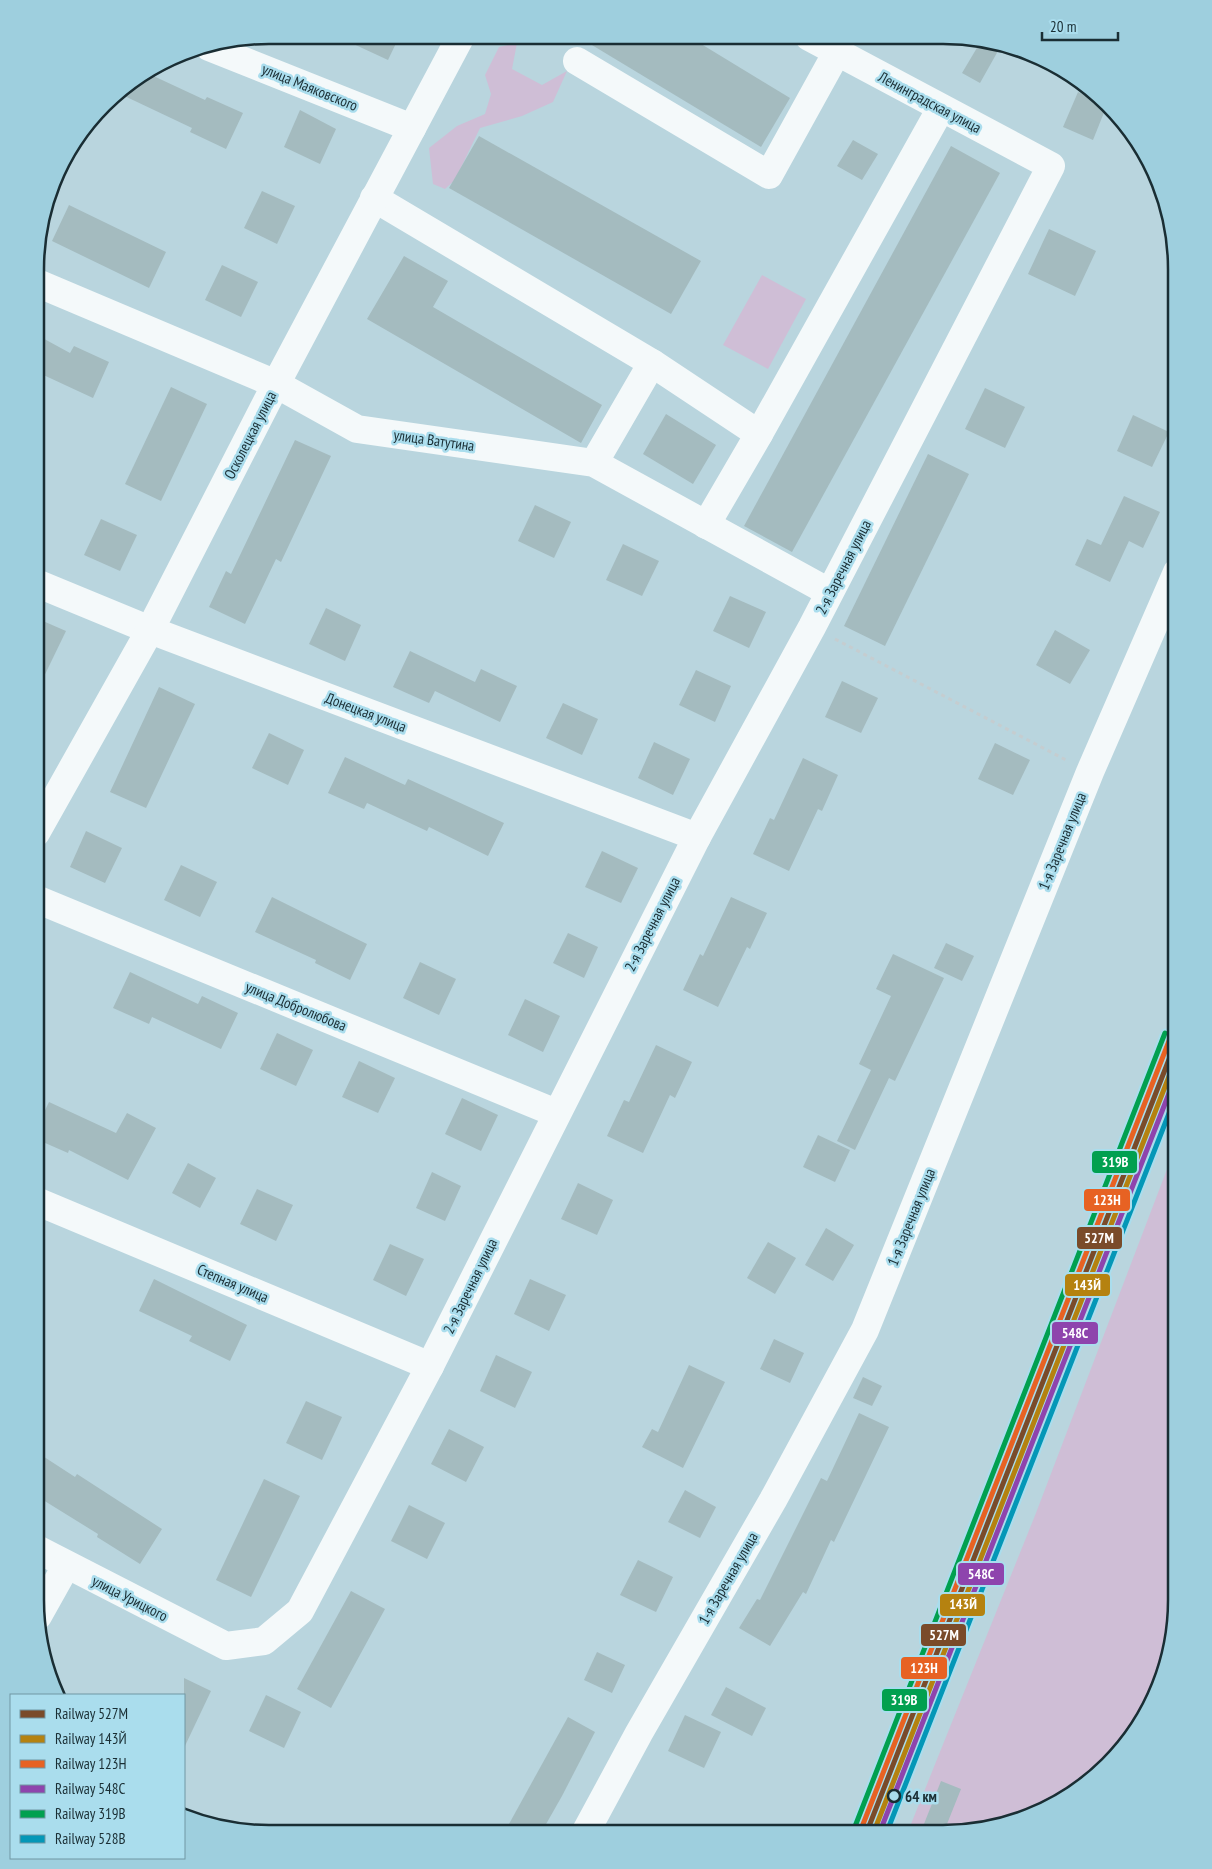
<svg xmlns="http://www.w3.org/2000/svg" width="1212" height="1869" font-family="'PT Sans Narrow',sans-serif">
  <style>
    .green { fill: #cfbed6 }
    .building { fill: #a4bbbf }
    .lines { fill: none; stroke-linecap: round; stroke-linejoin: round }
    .path { stroke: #c5cdd0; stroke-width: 3; stroke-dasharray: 4 4; stroke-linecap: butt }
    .minor { stroke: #f4f9fa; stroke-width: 28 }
    .rail-1-casing { stroke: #aadded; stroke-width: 9 }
    .rail-2-casing { stroke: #aadded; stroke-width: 9 }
    .rail-3-casing { stroke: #aadded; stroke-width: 9 }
    .rail-4-casing { stroke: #aadded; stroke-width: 9 }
    .rail-5-casing { stroke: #aadded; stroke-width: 9 }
    .rail-6-casing { stroke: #aadded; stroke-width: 9 }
    .rail-1 { stroke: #7a4b2a; stroke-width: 5 }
    .rail-2 { stroke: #b58210; stroke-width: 5 }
    .rail-3 { stroke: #e76223; stroke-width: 5 }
    .rail-4 { stroke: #8e44ad; stroke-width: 5 }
    .rail-5 { stroke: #01a050; stroke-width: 5 }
    .rail-6 { stroke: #0497b7; stroke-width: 5 }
    .stop-dot { fill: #aadded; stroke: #1a2e34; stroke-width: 2.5 }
    .labels { text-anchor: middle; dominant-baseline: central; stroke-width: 5; stroke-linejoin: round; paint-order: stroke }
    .street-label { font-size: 15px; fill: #1a2e34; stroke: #aadded }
    .stop-label { font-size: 15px; font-weight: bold; fill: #1a2e34; stroke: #aadded; text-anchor: start }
    .rim { fill: none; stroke: #1a2e34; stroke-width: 2.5 }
    .line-badge { stroke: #aadded; stroke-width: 2 }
    .badge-label { font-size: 14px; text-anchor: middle; font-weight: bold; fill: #fff }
  </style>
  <rect width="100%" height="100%" fill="#b9d5de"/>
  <g class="green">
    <polygon points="517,43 512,69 542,85 567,71 553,102 522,116 480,128 455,180 445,189 433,184 429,148 457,126 485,114 491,94 485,75 499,47"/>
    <polygon points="762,275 806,299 768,369 723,345"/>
    <polygon points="1177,1143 1176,1616 1165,1676 1137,1730 1086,1786 1033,1816 944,1834 907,1834 1036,1513"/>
  </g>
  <g class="building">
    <polygon points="334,35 400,35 388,60"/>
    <polygon points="577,36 688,36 790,98 761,147"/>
    <polygon points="981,41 998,51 980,83 962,73"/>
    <polygon points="147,73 205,100 207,97 243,113 226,149 190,132 192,128 116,92"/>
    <polygon points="1078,92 1107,105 1093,140 1063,127"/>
    <polygon points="300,110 336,129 320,164 284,147"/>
    <polygon points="479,136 701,261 671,314 449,188"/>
    <polygon points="853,140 878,154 862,180 837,166"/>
    <polygon points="951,146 1000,173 792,552 744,526"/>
    <polygon points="262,191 295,206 277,244 244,228"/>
    <polygon points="69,205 166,252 149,288 52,241"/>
    <polygon points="1049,229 1096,251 1075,296 1028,274"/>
    <polygon points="404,256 448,281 433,307 602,405 581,443 367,319"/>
    <polygon points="222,265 258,282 241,317 205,300"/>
    <polygon points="37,335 70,353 74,346 109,362 93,398 37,372"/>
    <polygon points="171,387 207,404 161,501 125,484"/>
    <polygon points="985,388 1025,407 1005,448 965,429"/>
    <polygon points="666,414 716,445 693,484 643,454"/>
    <polygon points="1133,415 1169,432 1152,467 1117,451"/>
    <polygon points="295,440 331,456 281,562 276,559 245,624 209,607 226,571 231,574"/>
    <polygon points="928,454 969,474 885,646 844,626"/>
    <polygon points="1124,496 1160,512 1143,548 1129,541 1110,582 1075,565 1087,539 1101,545"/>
    <polygon points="535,505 571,522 554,558 518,541"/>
    <polygon points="101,519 137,535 120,571 84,555"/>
    <polygon points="623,544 659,561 642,596 606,580"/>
    <polygon points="730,596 766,612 749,648 713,631"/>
    <polygon points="326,608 361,625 345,661 309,644"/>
    <polygon points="36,618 66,631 36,693"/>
    <polygon points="1055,630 1090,650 1070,684 1036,665"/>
    <polygon points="410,651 475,682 481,669 517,686 500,722 435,691 429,703 393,687"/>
    <polygon points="696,670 731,686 715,722 679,705"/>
    <polygon points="842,681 878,698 861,733 825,717"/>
    <polygon points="159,687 195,704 146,808 110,792"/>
    <polygon points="563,703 598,719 582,755 546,738"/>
    <polygon points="269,733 304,750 288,785 252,768"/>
    <polygon points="654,742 690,759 673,795 638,778"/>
    <polygon points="995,743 1030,760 1013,795 978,779"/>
    <polygon points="345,757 405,785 408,779 504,823 488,856 429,827 427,831 367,803 364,809 328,793"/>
    <polygon points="803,758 838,775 822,811 818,809 789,871 753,854 770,818 774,820"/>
    <polygon points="86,831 122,848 105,883 70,867"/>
    <polygon points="602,851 638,868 621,903 585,887"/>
    <polygon points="181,865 217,882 200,917 164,900"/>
    <polygon points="272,897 367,944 350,980 315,963 316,960 255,932"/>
    <polygon points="731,897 767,913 750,949 747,947 718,1007 683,990 700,954 703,956"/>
    <polygon points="568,933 598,947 584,978 553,963"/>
    <polygon points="946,943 974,956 962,981 934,968"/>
    <polygon points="893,954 944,978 895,1081 889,1078 855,1150 837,1141 871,1070 859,1064 891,996 876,989"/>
    <polygon points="420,962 456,979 439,1015 403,998"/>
    <polygon points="130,972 198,1004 202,996 238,1013 221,1049 152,1017 149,1024 113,1008"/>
    <polygon points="525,999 560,1016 543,1052 508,1035"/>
    <polygon points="277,1033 313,1050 296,1086 260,1069"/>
    <polygon points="656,1045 692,1062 675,1098 670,1095 643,1153 607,1136 624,1100 629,1102"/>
    <polygon points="359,1061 395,1078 378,1113 342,1097"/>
    <polygon points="462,1098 498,1115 481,1151 445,1134"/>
    <polygon points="49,1102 116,1133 127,1113 156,1128 128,1180 69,1150 68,1153 36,1139 36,1129"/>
    <polygon points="818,1135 850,1150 835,1182 803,1167"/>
    <polygon points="188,1163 216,1178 200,1208 172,1193"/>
    <polygon points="432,1172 461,1186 445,1221 416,1208"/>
    <polygon points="578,1183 613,1200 597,1235 561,1219"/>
    <polygon points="257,1189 293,1205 276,1241 240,1224"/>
    <polygon points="826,1228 854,1245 833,1281 805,1265"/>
    <polygon points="768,1242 796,1258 775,1294 747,1278"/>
    <polygon points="390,1244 424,1259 406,1296 373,1280"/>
    <polygon points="154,1279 247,1325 230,1361 189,1341 192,1336 139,1311"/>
    <polygon points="530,1279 566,1295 549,1331 514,1314"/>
    <polygon points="774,1339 804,1353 790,1383 760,1369"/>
    <polygon points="496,1355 532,1372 515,1408 480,1391"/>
    <polygon points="689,1365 725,1382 683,1468 642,1447 652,1429 658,1432"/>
    <polygon points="863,1377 882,1386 872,1406 853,1398"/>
    <polygon points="306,1401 342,1417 322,1460 286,1443"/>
    <polygon points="859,1413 889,1427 834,1542 831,1540 806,1594 803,1592 770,1646 739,1628 757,1599 760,1600 821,1478 827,1481"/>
    <polygon points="449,1429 484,1447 466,1482 431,1464"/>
    <polygon points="35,1451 75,1477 77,1474 162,1529 140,1564 97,1537 98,1534 35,1495"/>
    <polygon points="264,1479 300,1496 251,1597 216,1580"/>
    <polygon points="685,1490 716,1507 700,1538 668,1522"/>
    <polygon points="409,1505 445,1523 427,1559 391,1541"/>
    <polygon points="638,1560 673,1577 656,1612 620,1595"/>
    <polygon points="351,1591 385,1609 331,1708 297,1689"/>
    <polygon points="597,1652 625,1665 612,1693 584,1680"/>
    <polygon points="184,1678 211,1691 184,1748"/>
    <polygon points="726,1687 766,1708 752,1736 711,1715"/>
    <polygon points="266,1695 301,1712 284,1748 249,1731"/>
    <polygon points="685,1715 721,1732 704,1768 668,1751"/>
    <polygon points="568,1717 595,1732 562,1796 541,1833 504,1833"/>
    <polygon points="941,1781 961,1789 943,1834 920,1834"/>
  </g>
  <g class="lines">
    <polyline class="path" points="835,639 1066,760"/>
    <g class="minor">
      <polyline points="209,47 412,128"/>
      <polyline points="577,61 769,175 837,52"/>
      <polyline points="374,198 652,363 759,434 706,525"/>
      <polyline points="37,283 276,384 357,429 594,463 829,592"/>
      <polyline points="759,434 941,108"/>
      <polyline points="594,463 652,363"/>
      <polyline points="36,583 150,630 697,837"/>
      <polyline points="36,833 150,630 276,384 461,36"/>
      <polyline points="36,899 556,1113"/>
      <polyline points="36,1201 430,1366"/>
      <polyline points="35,1548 226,1646 264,1641 300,1611 430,1366 697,837 812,627 1051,166 809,37"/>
      <polyline points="38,1616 66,1566"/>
      <polyline points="585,1833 639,1733 773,1500 865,1330 1090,772 1177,572"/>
    </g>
    <defs>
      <polyline id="rail-1" points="866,1834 1177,1039"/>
      <polyline id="rail-2" points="873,1834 1177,1056"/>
      <polyline id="rail-3" points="860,1832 1171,1036"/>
      <polyline id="rail-4" points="879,1834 1177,1073"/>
      <polyline id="rail-5" points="854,1829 1165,1033"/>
      <polyline id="rail-6" points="886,1834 1177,1093"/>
    </defs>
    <use href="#rail-1" class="rail-1-casing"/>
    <use href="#rail-2" class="rail-2-casing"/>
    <use href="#rail-3" class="rail-3-casing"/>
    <use href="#rail-4" class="rail-4-casing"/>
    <use href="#rail-5" class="rail-5-casing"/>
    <use href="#rail-6" class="rail-6-casing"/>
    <use href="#rail-1" class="rail-1"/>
    <use href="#rail-2" class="rail-2"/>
    <use href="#rail-3" class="rail-3"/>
    <use href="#rail-4" class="rail-4"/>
    <use href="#rail-5" class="rail-5"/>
    <use href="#rail-6" class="rail-6"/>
  </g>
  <circle class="stop-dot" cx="894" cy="1796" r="6"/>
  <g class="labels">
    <g class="street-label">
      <text transform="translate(310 87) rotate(22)">улица Маяковского</text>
      <text transform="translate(930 102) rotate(28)">Ленинградская улица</text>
      <text transform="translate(250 435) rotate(-63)">Осколецкая улица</text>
      <text transform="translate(434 440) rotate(8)">улица Ватутина</text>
      <text transform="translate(843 567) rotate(-63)">2-я Заречная улица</text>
      <text transform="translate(366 712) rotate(21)">Донецкая улица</text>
      <text transform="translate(1062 841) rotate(-68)">1-я Заречная улица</text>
      <text transform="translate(652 924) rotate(-63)">2-я Заречная улица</text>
      <text transform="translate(296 1006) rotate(22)">улица Добролюбова</text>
      <text transform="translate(911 1217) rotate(-68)">1-я Заречная улица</text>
      <text transform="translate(233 1283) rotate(23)">Степная улица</text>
      <text transform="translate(470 1286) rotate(-64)">2-я Заречная улица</text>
      <text transform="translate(728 1578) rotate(-60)">1-я Заречная улица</text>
      <text transform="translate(130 1598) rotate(27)">улица Урицкого</text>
    </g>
    <g class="stop-label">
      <text x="905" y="1796">64 км</text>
    </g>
  </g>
  <path d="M0 0H1212V1869H0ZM269 44H943A225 225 0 0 1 1168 269V1600A225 225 0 0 1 943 1825H269A225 225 0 0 1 44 1600V269A225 225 0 0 1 269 44Z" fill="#9ecfde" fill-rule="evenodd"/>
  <path class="rim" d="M269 44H943A225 225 0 0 1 1168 269V1600A225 225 0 0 1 943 1825H269A225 225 0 0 1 44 1600V269A225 225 0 0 1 269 44Z"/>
  <g class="line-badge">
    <rect x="1091" y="1150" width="47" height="24" rx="5" fill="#01a050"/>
    <rect x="1083" y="1188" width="48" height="24" rx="5" fill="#e76223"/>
    <rect x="1076" y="1226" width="47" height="24" rx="5" fill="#7a4b2a"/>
    <rect x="1064" y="1273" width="47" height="24" rx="5" fill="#b58210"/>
    <rect x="1051" y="1321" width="48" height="24" rx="5" fill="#8e44ad"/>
    <rect x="957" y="1562" width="48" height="24" rx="5" fill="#8e44ad"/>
    <rect x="939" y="1593" width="47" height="24" rx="5" fill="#b58210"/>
    <rect x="920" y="1623" width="47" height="24" rx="5" fill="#7a4b2a"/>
    <rect x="900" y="1656" width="48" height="24" rx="5" fill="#e76223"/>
    <rect x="881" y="1688" width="47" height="24" rx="5" fill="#01a050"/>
  </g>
  <g class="badge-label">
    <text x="1115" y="1167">319В</text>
    <text x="1107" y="1205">123Н</text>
    <text x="1099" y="1243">527М</text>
    <text x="1087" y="1290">143Й</text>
    <text x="1075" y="1338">548С</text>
    <text x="981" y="1579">548С</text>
    <text x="963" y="1609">143Й</text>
    <text x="944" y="1640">527М</text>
    <text x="924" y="1673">123Н</text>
    <text x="904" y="1705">319В</text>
  </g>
  <rect x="10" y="1694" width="175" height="165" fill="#aadded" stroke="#7097a3"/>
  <rect x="20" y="1710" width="25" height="8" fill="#7a4b2a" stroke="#7097a3"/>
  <text x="55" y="1719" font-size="15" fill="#1a2e34">Railway 527М</text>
  <rect x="20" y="1735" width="25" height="8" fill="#b58210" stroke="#7097a3"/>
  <text x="55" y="1744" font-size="15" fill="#1a2e34">Railway 143Й</text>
  <rect x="20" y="1760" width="25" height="8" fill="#e76223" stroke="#7097a3"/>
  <text x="55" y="1769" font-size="15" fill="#1a2e34">Railway 123Н</text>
  <rect x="20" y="1785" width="25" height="8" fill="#8e44ad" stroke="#7097a3"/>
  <text x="55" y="1794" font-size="15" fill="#1a2e34">Railway 548С</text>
  <rect x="20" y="1810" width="25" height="8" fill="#01a050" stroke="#7097a3"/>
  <text x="55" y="1819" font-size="15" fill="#1a2e34">Railway 319В</text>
  <rect x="20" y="1835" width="25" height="8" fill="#0497b7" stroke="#7097a3"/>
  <text x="55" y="1844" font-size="15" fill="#1a2e34">Railway 528В</text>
  <path d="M1042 32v8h76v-8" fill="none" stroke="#1a2e34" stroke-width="2.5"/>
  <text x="1050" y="32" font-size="15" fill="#1a2e34" stroke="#aadded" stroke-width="4" paint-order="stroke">20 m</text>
</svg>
